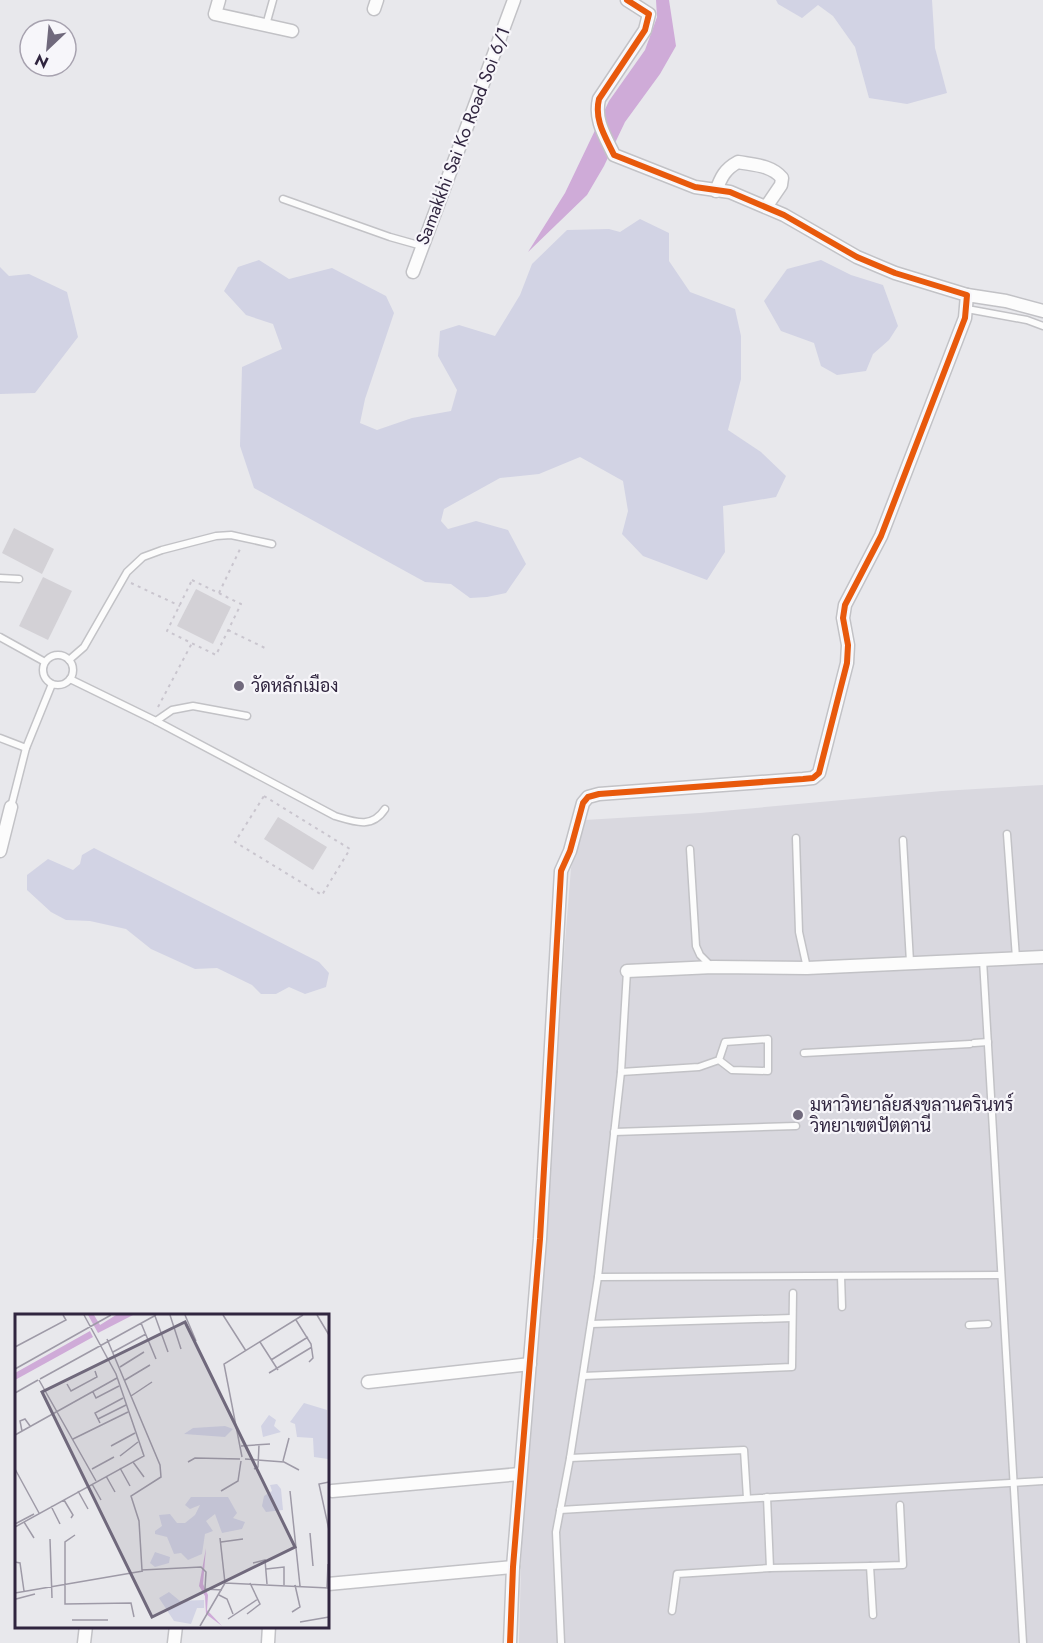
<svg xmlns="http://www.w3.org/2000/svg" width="1043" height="1643" font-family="Jost,Sarabun,sans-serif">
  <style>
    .built { fill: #d9d8df }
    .green { fill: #d2d3e4 }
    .water { fill: #cfabd8 }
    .building { fill: #d3d1d6 }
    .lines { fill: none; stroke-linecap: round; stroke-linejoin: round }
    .service-casing { stroke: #c2c2c6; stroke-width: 9 }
    .minor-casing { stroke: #c2c2c6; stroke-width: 15 }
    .path { stroke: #c9c5ce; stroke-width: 2; stroke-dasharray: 3 4.5; stroke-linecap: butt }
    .service { stroke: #fcfcfc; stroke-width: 6 }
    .minor { stroke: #fcfcfc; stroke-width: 12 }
    .cycleway-casing { stroke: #f7f6fa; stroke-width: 10 }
    .cycleway { stroke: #e8590c; stroke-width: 6 }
    .poi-dot { fill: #70697c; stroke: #f7f6fa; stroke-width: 2 }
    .labels { text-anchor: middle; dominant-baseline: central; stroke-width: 4.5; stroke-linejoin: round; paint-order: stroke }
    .street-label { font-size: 18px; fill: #30253f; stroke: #f7f6fa }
    .poi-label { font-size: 18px; fill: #30253f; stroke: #f7f6fa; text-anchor: start }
    .inset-road { fill: none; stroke: #9e9aa7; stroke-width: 1.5 }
    .view { fill: #70697c; fill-opacity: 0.15; stroke: #70697c; stroke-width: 3 }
    .inset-edge { fill: none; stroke: #30253f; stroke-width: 3 }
  </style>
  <rect width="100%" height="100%" fill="#e8e8ec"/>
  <polygon class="built" points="1043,785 1043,1643 519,1643 523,1487 544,1276 564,954 571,868 585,820 700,813 942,791"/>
  <g class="green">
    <polygon points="776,0 932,0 935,48 947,93 907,104 869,98 855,47 833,16 818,5 802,18 778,4"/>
    <polygon points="640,219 669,233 669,261 690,292 735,309 741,336 741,379 728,430 761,452 786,476 776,497 723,506 725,552 707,580 643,556 622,534 628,511 623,481 580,457 539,474 500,478 444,509 441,521 448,529 476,521 508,530 526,564 506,593 487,597 470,598 451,584 425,582 254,488 240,446 242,367 282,349 273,324 246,315 224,291 238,267 259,260 289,279 332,268 386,296 394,313 365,399 360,423 377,430 412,418 451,411 457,390 438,356 440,331 459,325 495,336 520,295 532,264 567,230 609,229 620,232"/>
    <polygon points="821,260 851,275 883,285 898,326 889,340 873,354 866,371 837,375 821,366 814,343 781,331 764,301 787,269"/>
    <polygon points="0,267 9,276 29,274 67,292 78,337 35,393 0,394"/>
    <polygon points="94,848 319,962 329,973 326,987 305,994 289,987 276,994 261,994 252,985 217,968 195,969 151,949 126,929 90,921 66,920 51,912 27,890 27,875 48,859 73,870 80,864 82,855"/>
  </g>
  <polygon class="water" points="656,0 669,0 676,46 660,74 625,122 604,166 587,195 528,252 565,193 609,101 645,50 657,17"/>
  <g class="building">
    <polygon points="14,528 54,549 42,574 2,553"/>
    <polygon points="43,577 72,591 48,640 19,626"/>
    <polygon points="196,589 231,607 213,644 177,626"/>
    <polygon points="278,817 327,847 313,870 264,839"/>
  </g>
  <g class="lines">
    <defs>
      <g id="service">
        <polyline points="266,25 273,0"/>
        <polyline points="283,199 390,237 422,246"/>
        <polyline points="967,309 1027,320 1043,326"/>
        <polyline points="0,578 19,579"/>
        <polyline points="0,637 45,662"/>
        <circle cx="58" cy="670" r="15"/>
        <polyline points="69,660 84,647 127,572 143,557 162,550 216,536 231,535 272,544"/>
        <path d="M70,679L156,721L335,816C355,822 372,829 385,809"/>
        <polyline points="156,721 172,710 193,706 247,716"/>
        <polyline points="0,738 26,748"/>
        <polyline points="11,807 26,748 52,684"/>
        <polyline points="1007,834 1016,958"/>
        <polyline points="796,838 799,932 807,968"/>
        <polyline points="903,840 910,962"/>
        <polyline points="690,849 696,946 700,955 712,967"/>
        <polyline points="983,960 1023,1643"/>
        <polyline points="974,1043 988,1042"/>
        <polyline points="804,1053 970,1044"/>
        <polyline points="621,1072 699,1067 719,1060 725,1042 768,1039 768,1071 732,1070 719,1060"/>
        <polyline points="614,1132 796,1126"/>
        <polyline points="841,1276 842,1307"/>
        <polyline points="598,1277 1000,1275"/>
        <polyline points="591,1324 792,1318"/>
        <polyline points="969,1325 988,1324"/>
        <polyline points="583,1376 792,1367 793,1293"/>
        <polyline points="570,1458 744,1450 747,1498"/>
        <polyline points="767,1497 770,1568"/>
        <polyline points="560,1510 1043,1481"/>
        <polyline points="870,1566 903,1565 900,1505"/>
        <polyline points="672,1611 677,1574 770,1568 870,1566 873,1615"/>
        <polyline points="561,1643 556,1532 570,1458 598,1277 621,1072 627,971"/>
      </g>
      <g id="minor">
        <polyline points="219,0 215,14 292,31"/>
        <polyline points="374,9 377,0"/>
        <path d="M716,191C721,177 725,169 738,162C754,165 771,165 782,178L781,185L766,207"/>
        <polyline points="413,272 514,0"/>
        <polyline points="967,295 1006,301 1043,311"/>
        <polyline points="0,851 11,807"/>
        <polyline points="627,971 713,967 807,968 1043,957"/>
        <polyline points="368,1382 530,1364"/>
        <polyline points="332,1491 520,1474"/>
        <polyline points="328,1584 513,1567"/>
        <polyline points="84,1643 86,1626"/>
        <polyline points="174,1643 176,1626"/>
        <polyline points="268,1643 269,1626"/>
        <path d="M510,1643L513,1567L540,1239L561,871L570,851L583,803L588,797L599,794L803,779L813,778L819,773L847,663L848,645L843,618L845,605L881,536L965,318L967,295L895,273L857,257L784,215L730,192L695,187L614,155C605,136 594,120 599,99L645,30L649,14L627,0"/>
      </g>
    </defs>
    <use href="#service" class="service-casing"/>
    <use href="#minor" class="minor-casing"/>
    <g class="path">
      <polygon points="192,580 241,604 216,655 167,631"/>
      <polyline points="131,583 180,606"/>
      <polyline points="219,593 241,547"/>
      <polyline points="228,630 267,649"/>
      <polyline points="158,707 192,643"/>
      <polygon points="264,796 350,849 322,895 235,842"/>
    </g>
    <use href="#service" class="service"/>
    <use href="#minor" class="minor"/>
    <defs>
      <path id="cycleway" d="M510,1643L513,1567L540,1239L561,871L570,851L583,803L588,797L599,794L803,779L813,778L819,773L847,663L848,645L843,618L845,605L881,536L965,318L967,295L895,273L857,257L784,215L730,192L695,187L614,155C605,136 594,120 599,99L645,30L649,14L627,0"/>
    </defs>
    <use href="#cycleway" class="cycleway-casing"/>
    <use href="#cycleway" class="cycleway"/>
  </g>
  <g class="poi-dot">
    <circle cx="239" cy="686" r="6"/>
    <circle cx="798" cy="1115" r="6"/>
  </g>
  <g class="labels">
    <g class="street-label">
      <text transform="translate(463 136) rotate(-69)">Samakkhi Sai Ko Road Soi 6/1</text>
    </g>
    <g class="poi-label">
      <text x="251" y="686">วัดหลักเมือง</text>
      <text x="810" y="1105">มหาวิทยาลัยสงขลานครินทร์<tspan x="810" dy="21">วิทยาเขตปัตตานี</tspan></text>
    </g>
  </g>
  <g transform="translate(15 1314)">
    <rect width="314" height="314" fill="#e8e8ec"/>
    <path d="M289,89L312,96L313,145L299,143L298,124L282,123L280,110L275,108ZM254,101L261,106L259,112L266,118L248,123L246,112ZM210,112L218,115L210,123L169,120L178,114ZM255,171L262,170L266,175L268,196L251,198L247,192L249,182L257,177ZM176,183H213L222,199L218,204L230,208L227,215L207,219L200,200L191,207L198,217L190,220L187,240L173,246L166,239L159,240L152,223L140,220V217L147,212L144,201L155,200L162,209H170L180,201L185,191L175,195L170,191ZM140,238L155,243L154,249L140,253L135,249ZM154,278L165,287L189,286V294H182L176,310L159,307L144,284Z" fill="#d2d3e4"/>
    <path d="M73,1H79L85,11L101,1H118L83,19ZM75,17L78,23L0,66V59ZM191,234L188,270L193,281L192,296L207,312L191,300L190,282L184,272Z" fill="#cfabd8"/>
    <path class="inset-road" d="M155,1L166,35M170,1L181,27M208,1L231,37M302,1L314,21M140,2L153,38M281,6L296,30L298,44L294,48M126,9L141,45M92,25L145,151L146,163L116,182L124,207L127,256L186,253L191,258L190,275L207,276M245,28L263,56M0,33L51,6L48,1M98,38L131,20M256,46L293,23M105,53L129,38M0,55L96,1M254,59L297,33M25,65L141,1M24,66L81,167M110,66L135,51M52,70L56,77L82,63L80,57M78,78L81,84L104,72M0,79L23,66M116,82L137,68M83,105L111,91M85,109L80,99L108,84M7,117L5,107L10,105L15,112M0,121L102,64M58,125L113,98M96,132L120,119M226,132L255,130M105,142L123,128M227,143L209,50L288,1M230,145L269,148L284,156M268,147L274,124M118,148L129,163M173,148L180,144L225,145M105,154L115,172M0,155L24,199M77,155L99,143M239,155L243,153L244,131M91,162L100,178M314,168L304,170L314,216M77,170L86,186M63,177L73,195M206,177L223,167L226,147M275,177L285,272M49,186L58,201L56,204M36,192L45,210M9,208L19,224M0,210L19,200M0,213L129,142L101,60L69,1M295,219L298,252M60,221L50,228V290L116,289L119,303M205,224L210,269M35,225L37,284M206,228L228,225M0,248L5,249L9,277M238,249L250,246L252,270M251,255L269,253V271M210,269L314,274M312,273L313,250M0,279L128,257M204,281L212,285L218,300M1,285L20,280M277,298L285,293L280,271M232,300L245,290L235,269M213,305L243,285M57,306H93M285,308L314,303M185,312L210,269"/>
    <path class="view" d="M170,8L280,233L137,303L27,78Z"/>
    <rect width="314" height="314" class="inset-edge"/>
  </g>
  <g transform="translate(48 48) rotate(206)"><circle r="28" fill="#f7f6fa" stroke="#a7a2af" stroke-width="1.5"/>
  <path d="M0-4.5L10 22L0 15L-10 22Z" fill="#70697c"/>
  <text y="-9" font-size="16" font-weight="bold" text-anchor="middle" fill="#30253f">N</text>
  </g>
</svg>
